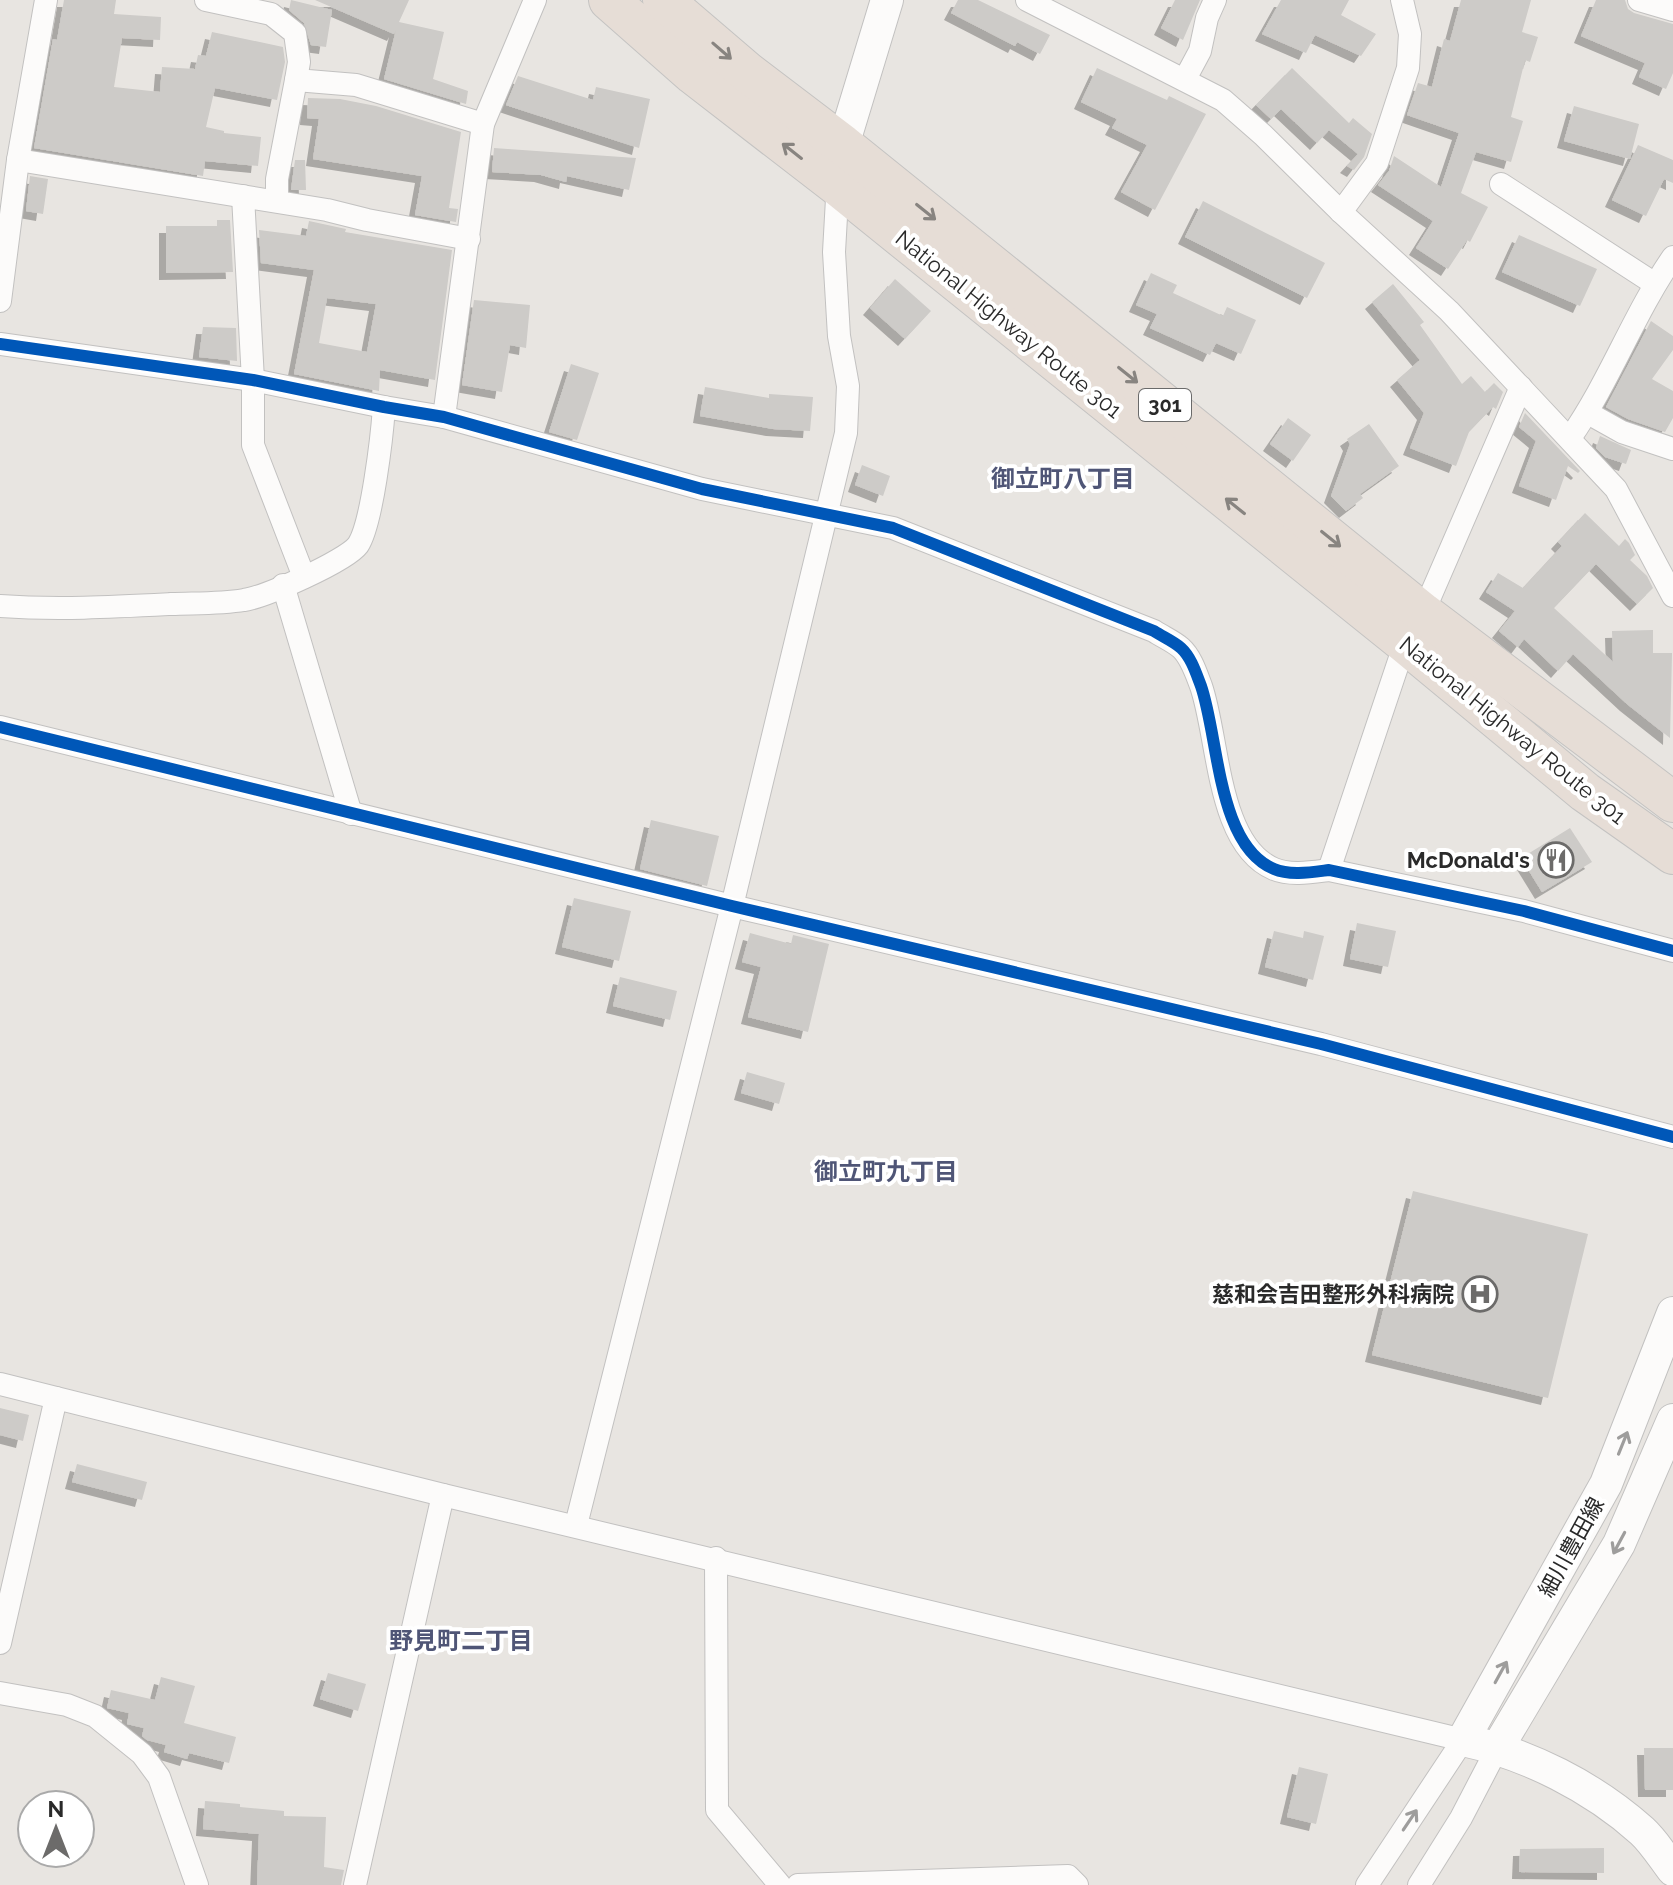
<svg xmlns="http://www.w3.org/2000/svg" width="1673" height="1885" font-family="Raleway,'Noto Sans JP',sans-serif">
  <style>
    .building { fill: #cdcbc8; fill-rule: evenodd; filter: url(#shadow) }
    .lines { fill: none; stroke-linecap: round; stroke-linejoin: round }
    .street-casing { stroke: #c2c1c0; stroke-width: 24 }
    .secondary-casing { stroke: #c2c1c0; stroke-width: 34 }
    .highway-casing { stroke: #c4c3c2; stroke-width: 42 }
    .street { stroke: #fcfbfa; stroke-width: 22 }
    .secondary { stroke: #fcfbfa; stroke-width: 32 }
    .highway { stroke: #e6ddd6; stroke-width: 40 }
    .cycleway-casing { stroke: #fff; stroke-width: 17 }
    .cycleway { stroke: #0057b8; stroke-width: 12 }
    .oneway { stroke: #888480 }
    .oneway2 { stroke: #9e9d9c }
    .labels { text-anchor: middle; dominant-baseline: central; stroke-width: 8; stroke-linejoin: round; paint-order: stroke }
    .shield { fill: #fff; stroke: #6a6a6a; stroke-width: 2 }
    .shield-label { font-size: 20px; font-weight: bold; fill: #2a2a2a }
    .street-label { font-size: 22px; fill: #2a2a2a; stroke: #fff }
    .poi-label { font-size: 22px; font-weight: bold; fill: #2a2a2a; stroke: #fff; text-anchor: end }
    .neighbourhood-label { font-size: 24px; font-weight: bold; fill: #4f5576; stroke: #fff }
  </style>
  <defs>
    <filter id="shadow"><feDropShadow dx="-7" dy="7" stdDeviation="0" flood-color="#0004"/></filter>
  </defs>
  <rect width="100%" height="100%" fill="#e8e5e1"/>
  <g class="building">
    <polygon points="64,0 116,0 114,14 161,17 160,40 122,38 114,87 160,92 162,67 195,69 198,55 206,56 212,32 283,47 285,62 277,100 215,88 206,127 224,131 224,133 261,137 258,166 205,161 203,176 34,148 53,39 57,40"/>
    <polygon points="291,0 332,10 326,47 311,45 304,23 289,10"/>
    <polygon points="315,0 409,0 399,22 444,32 433,79 468,91 466,104 384,79 396,30 394,34"/>
    <polygon points="958,0 978,0 1050,35 1040,54 1017,42 1015,46 951,13"/>
    <polygon points="1175,0 1200,0 1183,40 1161,28"/>
    <polygon points="1281,0 1349,0 1341,15 1376,34 1361,56 1315,35 1306,53 1262,34"/>
    <polygon points="1461,0 1531,0 1522,32 1538,37 1530,62 1525,60 1511,117 1523,121 1511,162 1476,152 1461,193 1488,207 1470,242 1467,240 1448,269 1416,248 1433,221 1378,185 1389,171 1394,156 1441,187 1459,133 1407,115 1418,83 1432,87 1444,39 1450,41"/>
    <polygon points="1596,0 1625,0 1628,9 1634,13 1673,24 1673,73 1666,89 1639,77 1645,63 1581,36"/>
    <polygon points="1097,68 1167,100 1169,96 1206,114 1155,210 1121,192 1147,145 1112,128 1117,119 1081,102"/>
    <polygon points="1292,68 1349,123 1353,118 1372,134 1364,157 1354,170 1347,166 1358,154 1329,130 1317,143 1281,109 1271,119 1256,105"/>
    <polygon points="518,76 593,100 596,87 650,99 639,148 506,105"/>
    <polygon points="308,98 340,99 376,106 461,132 449,208 458,209 456,222 415,215 422,176 313,159 319,119 307,118"/>
    <polygon points="1574,106 1639,124 1630,159 1564,141"/>
    <polygon points="1638,145 1673,160 1673,183 1664,179 1646,216 1612,200"/>
    <polygon points="494,148 636,158 629,190 567,176 566,182 541,175 492,172"/>
    <polygon points="295,160 305,160 306,190 291,190"/>
    <polygon points="30,176 48,179 43,214 26,211"/>
    <polygon points="1203,201 1325,263 1307,298 1185,237"/>
    <polygon points="217,220 230,220 233,272 166,273 166,226 217,226"/>
    <path d="M309,221L346,229L345,232L452,250L435,380L380,370L379,391L294,374L314,270L261,263L259,230L306,236ZM327,298L376,304L367,352L319,343Z"/>
    <polygon points="1519,235 1597,269 1580,306 1502,272"/>
    <polygon points="1151,273 1177,285 1173,293 1223,316 1227,307 1256,320 1241,354 1216,343 1210,355 1150,328 1157,314 1136,305"/>
    <polygon points="895,279 931,311 905,339 870,308"/>
    <polygon points="1393,284 1424,322 1420,325 1462,384 1471,376 1485,392 1494,383 1503,392 1496,409 1493,407 1469,432 1456,466 1410,448 1424,413 1397,380 1420,360 1372,302"/>
    <polygon points="474,300 530,305 526,348 510,345 502,392 462,385"/>
    <polygon points="1651,321 1673,336 1673,350 1652,379 1673,391 1673,418 1665,432 1628,419 1606,407"/>
    <polygon points="203,327 236,328 237,361 199,357"/>
    <polygon points="571,364 599,373 577,440 549,432"/>
    <polygon points="705,387 769,398 769,394 813,397 810,431 773,429 700,416"/>
    <polygon points="1525,413 1580,471 1578,473 1568,466 1556,500 1519,486 1536,441 1519,427"/>
    <polygon points="1288,418 1311,435 1293,461 1270,444"/>
    <polygon points="1369,424 1399,466 1360,494 1363,498 1346,511 1331,496 1350,444 1347,439"/>
    <polygon points="1600,436 1631,450 1626,464 1605,457 1596,448"/>
    <polygon points="862,465 890,476 883,496 855,485"/>
    <polygon points="1585,513 1619,546 1625,539 1629,543 1635,555 1630,560 1647,576 1653,588 1637,604 1596,564 1554,608 1613,662 1612,631 1653,630 1653,653 1672,653 1670,738 1627,704 1573,654 1558,671 1524,639 1518,647 1499,631 1515,611 1486,592 1498,573 1523,588 1562,546 1558,542"/>
    <polygon points="651,820 719,836 707,886 640,869"/>
    <polygon points="1570,828 1592,862 1542,892 1521,858"/>
    <polygon points="574,898 631,911 619,961 562,947"/>
    <polygon points="1357,923 1396,931 1388,967 1350,959"/>
    <polygon points="1274,931 1303,938 1304,931 1324,936 1313,980 1265,967"/>
    <polygon points="750,933 791,944 793,935 829,944 808,1032 748,1017 761,967 742,962"/>
    <polygon points="620,977 677,991 670,1020 613,1006"/>
    <polygon points="747,1072 785,1083 779,1104 741,1093"/>
    <polygon points="1413,1191 1588,1234 1548,1398 1372,1355"/>
    <polygon points="0,1408 29,1415 23,1441 0,1435"/>
    <polygon points="77,1464 147,1482 142,1500 72,1482"/>
    <polygon points="328,1673 366,1684 358,1711 320,1699"/>
    <polygon points="161,1677 195,1686 184,1723 236,1737 229,1763 189,1753 187,1759 164,1752 166,1745 147,1740 142,1736 144,1728 127,1724 129,1713 107,1708 111,1690 155,1700"/>
    <polygon points="1644,1748 1673,1748 1673,1790 1645,1790"/>
    <polygon points="1299,1767 1328,1774 1316,1824 1287,1817"/>
    <polygon points="205,1801 240,1804 240,1807 284,1811 284,1816 326,1817 324,1867 344,1870 341,1885 257,1885 259,1834 203,1829"/>
    <polygon points="1604,1848 1604,1873 1519,1872 1520,1849"/>
  </g>
  <g class="lines">
    <defs>
      <g id="street">
        <polyline points="206,0 271,14 295,33 299,62 296,80 356,85 483,124"/>
        <polyline points="1027,0 1223,100 1263,135 1341,212 1449,311 1616,489 1673,596"/>
        <polyline points="1639,0 1673,10"/>
        <polyline points="1185,79 1200,51 1207,18 1215,0"/>
        <polyline points="18,160 327,210 367,220 469,239"/>
        <polyline points="1501,184 1655,284"/>
        <polyline points="243,196 253,380 253,445 304,577"/>
        <polyline points="277,201 277,179 296,80"/>
        <polyline points="1341,212 1377,163 1408,68 1410,34 1402,0"/>
        <polyline points="0,301 18,160 46,0"/>
        <path d="M0,344L253,380L384,407L444,417L702,489L893,528L1154,631C1163,637 1173,641 1181,648C1191,657 1196,673 1201,686C1219,738 1217,845 1274,869C1290,876 1313,872 1329,870L1524,911L1673,951"/>
        <polyline points="1588,413 1622,432 1673,449"/>
        <polyline points="444,417 483,124 535,0"/>
        <path d="M1570,438C1610,381 1633,315 1673,257"/>
        <polyline points="283,585 351,814"/>
        <path d="M0,606C57,610 113,607 171,604C195,603 220,604 244,600C265,597 346,561 358,545C372,524 382,436 384,407"/>
        <polyline points="1423,613 1521,387"/>
        <polyline points="0,727 732,906 1321,1044 1673,1137"/>
        <polyline points="1329,870 1405,643"/>
        <polyline points="0,1384 443,1495 1463,1740 1367,1885"/>
        <polyline points="576,1525 732,906 846,433 848,386 839,336 834,252 838,181"/>
        <polyline points="716,1558 717,1810 780,1885"/>
        <polyline points="0,1643 56,1398"/>
        <polyline points="0,1693 67,1705 95,1716 142,1754 159,1777 197,1885"/>
        <polyline points="355,1885 443,1495"/>
        <polyline points="798,1885 1068,1876 1077,1885"/>
        <polyline points="1419,1885 1461,1818 1498,1747"/>
      </g>
      <g id="secondary">
        <polyline points="843,145 887,0"/>
        <path d="M1673,1313L1606,1484L1463,1740C1528,1754 1593,1787 1642,1831C1654,1842 1663,1857 1673,1870"/>
        <polyline points="1498,1747 1619,1544 1673,1420"/>
      </g>
      <g id="highway">
        <polyline points="609,0 693,74 838,186 1405,643 1585,792 1673,854"/>
        <polyline points="663,0 747,72 843,145 1423,613 1673,802"/>
      </g>
    </defs>
    <use href="#street" class="street-casing"/>
    <use href="#secondary" class="secondary-casing"/>
    <use href="#highway" class="highway-casing"/>
    <use href="#street" class="street"/>
    <use href="#secondary" class="secondary"/>
    <use href="#highway" class="highway"/>
    <defs>
      <g id="cycleway">
        <path d="M0,344L253,380L384,407L444,417L702,489L893,528L1154,631C1163,637 1173,641 1181,648C1191,657 1196,673 1201,686C1219,738 1217,845 1274,869C1290,876 1313,872 1329,870L1524,911L1673,951"/>
        <polyline points="0,727 732,906 1321,1044 1673,1137"/>
      </g>
    </defs>
    <use href="#cycleway" class="cycleway-casing"/>
    <use href="#cycleway" class="cycleway"/>
  </g>
  <defs><path id="oneway-shaft" d="M-6 0H5M1.5-3L5.5 0L1.5 3" fill="none" stroke-width="1.6" stroke-linecap="round" stroke-linejoin="round" transform="scale(2)"/></defs>
  <g class="oneway">
    <use href="#oneway-shaft" transform="translate(722 51) rotate(41)"/>
    <use href="#oneway-shaft" transform="translate(792 151) rotate(-142)"/>
    <use href="#oneway-shaft" transform="translate(926 212) rotate(39)"/>
    <use href="#oneway-shaft" transform="translate(1128 375) rotate(39)"/>
    <use href="#oneway-shaft" transform="translate(1235 506) rotate(-141)"/>
    <use href="#oneway-shaft" transform="translate(1331 539) rotate(39)"/>
  </g>
  <g class="oneway2">
    <use href="#oneway-shaft" transform="translate(1623 1443) rotate(-68)"/>
    <use href="#oneway-shaft" transform="translate(1619 1543) rotate(118)"/>
    <use href="#oneway-shaft" transform="translate(1501 1672) rotate(-61)"/>
    <use href="#oneway-shaft" transform="translate(1410 1820) rotate(-56)"/>
  </g>
  <defs>
    <symbol id="restaurant-ring" viewBox="-11 -11 22 22"><circle r="9.5" fill="#fff" stroke="#6c6b6a" stroke-width="1.5"/><path d="M-5-6h1v4h1v-4h1v4h1v-4h1v5L-1.5 .5V6h-2V.5L-5-1ZM5-6V6H3V1.5H1.5Q1.5-4 5-6Z" fill="#6c6b6a"/></symbol>
    <symbol id="hospital-ring" viewBox="-11 -11 22 22"><circle r="9.5" fill="#fff" stroke="#6c6b6a" stroke-width="1.5"/><path d="M-5-5h3v3.5h4V-5h3V5h-3V1.5h-4V5h-3Z" fill="#6c6b6a"/></symbol>
  </defs>
  <g fill-rule="evenodd">
    <use href="#restaurant-ring" x="1536" y="840" width="40" height="40"/>
    <use href="#hospital-ring" x="1460" y="1274" width="40" height="40"/>
  </g>
  <g class="labels">
    <rect class="shield" x="1139" y="389" width="52" height="32" rx="6"/>
    <g class="shield-label">
      <text x="1165" y="405">301</text>
    </g>
    <g class="street-label">
      <text transform="translate(1009 324) rotate(39)">National Highway Route 301</text>
      <text transform="translate(1513 730) rotate(39)">National Highway Route 301</text>
      <text transform="translate(1571 1547) rotate(-61)">細川豊田線</text>
    </g>
    <g class="poi-label">
      <text x="1530" y="860">McDonald's</text>
      <text x="1454" y="1294">慈和会吉田整形外科病院</text>
    </g>
    <g class="neighbourhood-label">
      <text x="1063" y="478">御立町八丁目</text>
      <text x="886" y="1171">御立町九丁目</text>
      <text x="461" y="1640">野見町二丁目</text>
    </g>
  </g>
  <g transform="translate(56 1829)"><circle r="38" fill="#ffffff" stroke="#aaaaaa" stroke-width="2"/>
  <path d="M0-6L14 30L0 20L-14 30Z" fill="#6c6b6a"/>
  <text y="-12" font-size="22" font-weight="bold" text-anchor="middle" fill="#2a2a2a">N</text>
  </g>
</svg>
